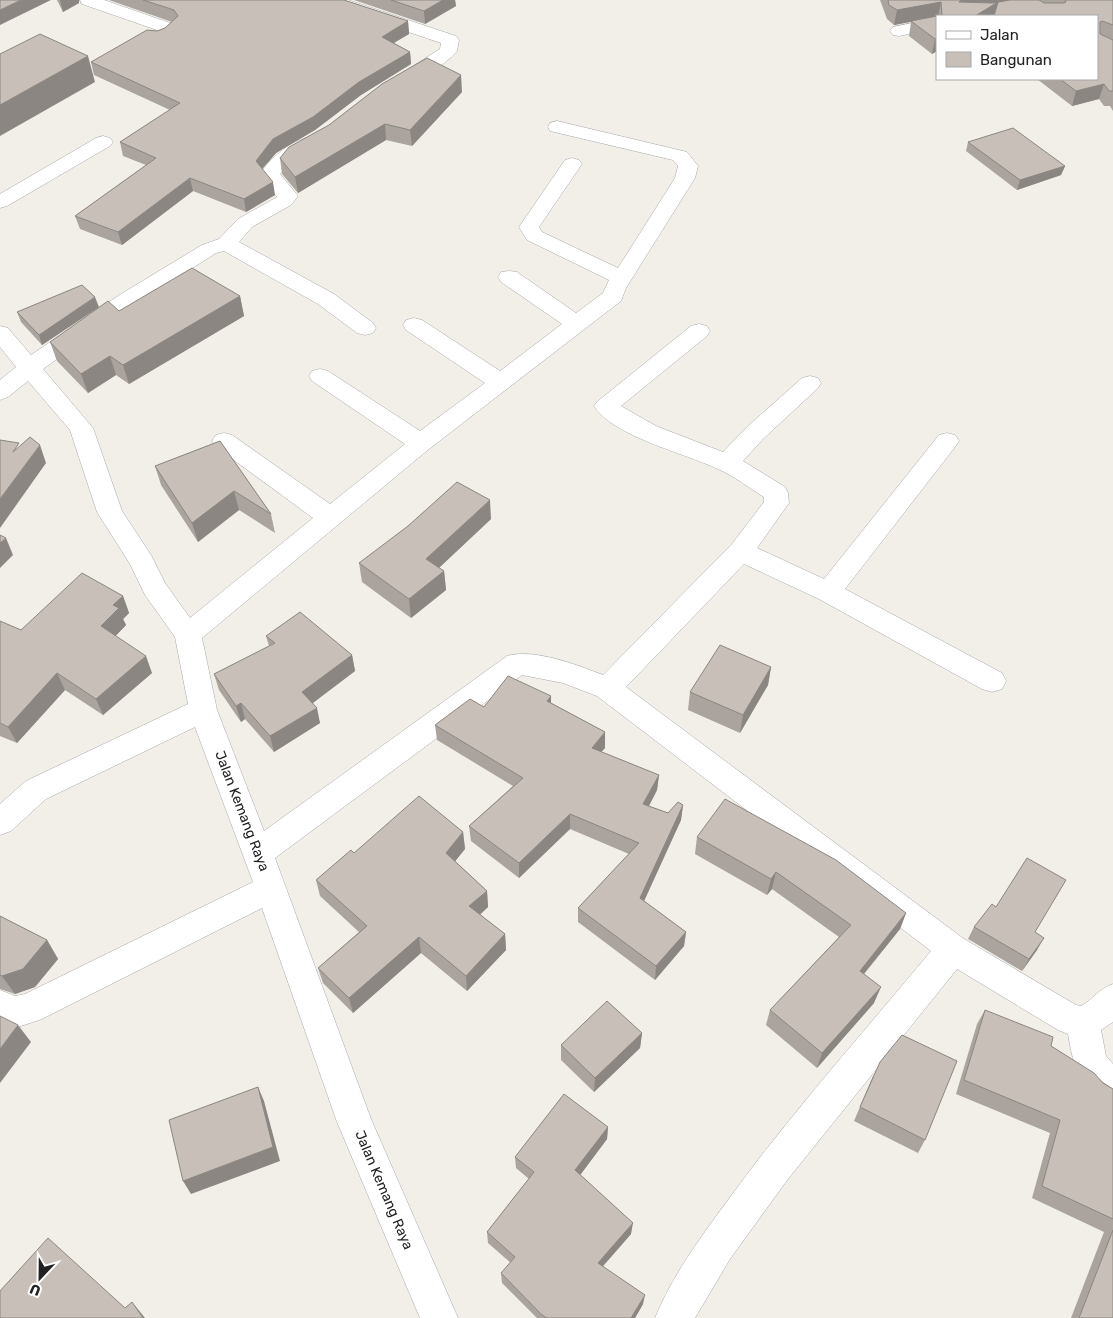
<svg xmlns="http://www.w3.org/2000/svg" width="1113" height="1318" font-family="Rubik,sans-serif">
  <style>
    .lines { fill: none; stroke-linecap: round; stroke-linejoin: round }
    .street-casing { stroke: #a9a9a9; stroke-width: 1 }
    .street { fill: #fff; fill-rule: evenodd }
    .wall { fill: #aba49e }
    .shaded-wall { fill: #8b8681 }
    .building { fill: #c7bfb8; stroke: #8b8681 }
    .labels { text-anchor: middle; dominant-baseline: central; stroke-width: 4.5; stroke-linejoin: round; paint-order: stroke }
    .street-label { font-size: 14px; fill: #222; stroke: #fff }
  </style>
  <rect width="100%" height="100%" fill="#f2efe9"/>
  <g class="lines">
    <defs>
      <g id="street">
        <path d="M80,0H104L176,25L179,29C172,38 163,44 152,42L149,38L157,30L82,4Z"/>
        <path d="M324,0H348L456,36L459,40L457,51C448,63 410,88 396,85L393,81L396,77L440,49L441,43L326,4Z"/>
        <polygon points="937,18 937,28 899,36 893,35 890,31 893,27"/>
        <path d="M557,121L687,152L698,166L695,178L626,288L621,301L429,449L202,638L217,710L264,831L507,656C534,648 577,665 603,675L732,544L764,502V497C749,488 734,476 718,469C685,453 614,437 594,406L598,401L691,326L699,324L707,326L710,331L707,336L621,406L656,426L723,452L747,427L802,378L810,376L818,378L821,383L818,388L763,439L743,461L785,487L788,493L789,503L757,548L824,579L939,435L947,433L955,435L959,441L955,447L845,589L1002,673L1006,681L1002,689L992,692L982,689L819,599L744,564L626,687L964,939L1076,1005L1081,1006C1094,999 1098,989 1113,984V1022L1101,1030L1106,1056L1113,1064V1108C1081,1095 1073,1065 1068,1034L1058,1030L957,969L788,1179L730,1259L695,1318H655C673,1274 703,1234 731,1196C793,1111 864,1032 931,951L597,696L563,683L522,675L275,858L371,1119L458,1318H420L337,1122L262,908L42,1019L15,1028L0,1022V990L15,996L25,994L253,882L195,727L46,799L11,831L0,835V804L26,781L188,704L175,637L145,595L130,564L97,512L70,430L28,381L8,397L0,400V380L16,367L0,347V326L8,328L31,355L121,294L202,245L219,239L238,219L277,197L260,174C271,157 298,133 320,138L323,142L320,146L295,158L280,174L298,196L291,205L252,227L239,242L334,294L373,323L376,328L373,333L365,335L357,333L318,304L224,251L216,253L110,321L43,369L93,428L122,511L151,555L165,583L190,618L313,518L216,447L212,441L216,435L224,433L232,435L330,504L405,444L312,381L309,376L312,371L320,369L328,371L420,431L485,383L406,330L403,325L406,320L414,318L422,320L500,371L562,324L501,282L498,277L501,272L509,271L517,272L576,313L603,293L609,280L527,240L519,227L565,160L572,158L579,160L582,164L539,227L542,232L618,268L675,178L678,166L673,160L550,131L548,127L550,123Z"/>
        <polygon points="103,136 110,138 113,142 110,146 7,206 0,208 0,194 96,138"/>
      </g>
    </defs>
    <use href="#street" class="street-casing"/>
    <use href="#street" class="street"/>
  </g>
  <g class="wall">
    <polygon points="57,0 79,0 79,3 63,12"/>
    <polygon points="109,0 344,0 408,21 409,34 394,43 410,52 411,64 361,95 315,130 276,153 262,169 275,195 246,212 193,191 122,245 80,229 75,216 146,165 123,156 120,142 170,110 94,75 91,62 157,31 165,28 172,22"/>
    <polygon points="354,0 455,0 456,6 425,24"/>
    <polygon points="880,0 1113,0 1113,111 1110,106 1104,106 1099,99 1072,106 1037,79 1097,79 1097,16 937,16 937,51 932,54 909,36 911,22 894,25 887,19"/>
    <polygon points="462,92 412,146 386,140 298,193 282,174 280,158"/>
    <polygon points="968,142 1065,166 1061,175 1017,190 966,151"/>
    <polygon points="240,296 244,316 129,384 116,375 88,393 57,361 50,342 119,311"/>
    <polygon points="99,307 42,345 21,322 17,312"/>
    <polygon points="220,441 271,514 275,533 239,510 198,542 161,485 155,466"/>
    <polygon points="491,519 439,568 444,571 446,590 411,618 362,582 359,563"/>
    <polygon points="123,596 129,613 123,619 126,625 115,636 152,673 103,715 65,690 17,743 0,736 0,621 21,630"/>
    <polygon points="266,636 352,655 355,671 313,703 320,723 274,752 245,719 241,722 219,690 214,674 269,646"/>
    <polygon points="771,667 768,685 740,733 688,710 690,692"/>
    <polygon points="551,703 605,732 605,748 601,752 659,775 657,790 649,806 668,813 683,805 681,820 644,901 686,932 684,946 655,980 578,922 578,908 629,854 570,829 519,878 471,841 469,826 513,786 437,740 435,725 484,707"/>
    <polygon points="463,832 465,849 455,861 487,891 488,907 480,915 505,934 506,950 467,991 421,953 353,1013 323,983 318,968 359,932 320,896 316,880 354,853"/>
    <polygon points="697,837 906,913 900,929 864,974 874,1003 817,1068 766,1025 770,1010 839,937 772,889 767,895 695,854"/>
    <polygon points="0,916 47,940 58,959 35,987 15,994 0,989"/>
    <polygon points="974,927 1036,933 1037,950 1022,971 968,939"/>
    <polygon points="985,1010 1051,1046 1113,1089 1113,1318 1071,1318 1104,1232 1032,1198 1050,1133 956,1094 977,1024"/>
    <polygon points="642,1033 640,1048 594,1092 561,1060 561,1045"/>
    <polygon points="873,1076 925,1140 918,1153 854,1121"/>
    <polygon points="608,1127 607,1139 580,1175 631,1234 603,1266 643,1304 635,1318 537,1318 502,1283 501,1273 511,1263 488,1243 487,1232 529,1179 516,1168 515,1157"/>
  </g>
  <g class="shaded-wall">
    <polygon points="21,0 51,0 0,25 0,10"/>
    <polygon points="60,0 79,0 79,3 63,12"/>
    <polygon points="443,0 455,0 456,6 425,24 424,11"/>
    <polygon points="961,0 1009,0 960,10 959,2"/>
    <polygon points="941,2 938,16 894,25 897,10"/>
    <polygon points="998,2 995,16 975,16"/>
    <polygon points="408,21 409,34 383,49 382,37"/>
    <polygon points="937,38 937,51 932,54 935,39"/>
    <polygon points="410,52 411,64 361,95 315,130 276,153 258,174 256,161 273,139 359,82"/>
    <polygon points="88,56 95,82 0,136 0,105"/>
    <polygon points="461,75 462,92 412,146 410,130"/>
    <polygon points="1104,84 1099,99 1072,106 1076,91"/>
    <polygon points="385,124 386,140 298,193 295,177"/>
    <polygon points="1065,166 1061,175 1017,190 1020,180"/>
    <polygon points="190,178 193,191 122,245 118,232"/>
    <polygon points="273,182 275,195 246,212 244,199"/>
    <polygon points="240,296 244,316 129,384 123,365"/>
    <polygon points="95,297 99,307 42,345 39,335"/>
    <polygon points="110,356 116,375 88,393 81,374"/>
    <polygon points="40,445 46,463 0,528 0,499"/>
    <polygon points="234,491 239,510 198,542 192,523"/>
    <polygon points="490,500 491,519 428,578 426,559"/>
    <polygon points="6,538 13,555 0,568 0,543"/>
    <polygon points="444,571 446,590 411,618 409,599"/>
    <polygon points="123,596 129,613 123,619 126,625 108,644 101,626 113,605"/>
    <polygon points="352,655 355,671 306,708 302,692"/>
    <polygon points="146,656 152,673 103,715 96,699"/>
    <polygon points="771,667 768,685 740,733 743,715"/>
    <polygon points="57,673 65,690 17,743 8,727"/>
    <polygon points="551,696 551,712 547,701"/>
    <polygon points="241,703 245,719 241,722 236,706"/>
    <polygon points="317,708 320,723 274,752 270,736"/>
    <polygon points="605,732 605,748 591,763 592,748"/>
    <polygon points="659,775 657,790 642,819 643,804"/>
    <polygon points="683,805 681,820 639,912 640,898"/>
    <polygon points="570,814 570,829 519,878 519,863"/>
    <polygon points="463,832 465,849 448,870 446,853"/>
    <polygon points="776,872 772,889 767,895 771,879"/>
    <polygon points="487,891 488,907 470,923 469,906"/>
    <polygon points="906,913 900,929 854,986 860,971"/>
    <polygon points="686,932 684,946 655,980 656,966"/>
    <polygon points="505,934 506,950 467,991 466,976"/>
    <polygon points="419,937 421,953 353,1013 349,998"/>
    <polygon points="1044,938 1037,950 1022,971 1029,959"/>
    <polygon points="47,940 58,959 35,987 15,994 2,976"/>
    <polygon points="881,987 874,1003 817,1068 822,1053"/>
    <polygon points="18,1025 31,1042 0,1083 0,1049"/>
    <polygon points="642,1033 640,1048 594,1092 595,1078"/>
    <polygon points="258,1087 264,1101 280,1161 191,1194 183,1181"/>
    <polygon points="608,1127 607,1139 575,1182 575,1170"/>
    <polygon points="633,1223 631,1234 597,1273 598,1263"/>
    <polygon points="645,1295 643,1304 635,1318 631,1318"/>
    <polygon points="132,1302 141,1313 145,1318 143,1318"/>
  </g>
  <g class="building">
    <polygon points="0,0 21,0 0,10"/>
    <polygon points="143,0 344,0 408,21 382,37 410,52 359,82 313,117 273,139 256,161 273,182 244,199 190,178 118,232 75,216 156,158 120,142 180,103 91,62 147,30 157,31 165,28 178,16 174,10"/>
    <polygon points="391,0 443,0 424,11"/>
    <polygon points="888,0 961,0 959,2 993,3 1010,0 1039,0 1044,3 1064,3 1066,2 1065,0 1113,0 1113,25 1102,21 1100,22 1100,34 1113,40 1113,91 1109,91 1104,84 1076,91 1060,79 1097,79 1097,16 994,16 998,2 975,16 937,16 937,38 935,39 911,21 942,15 941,2 897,10 889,5"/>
    <polygon points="40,34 88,56 0,105 0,54"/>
    <polygon points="427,58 461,75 410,130 385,124 295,177 280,158 289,147 329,125 382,84"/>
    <polygon points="1013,128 1065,166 1020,180 968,142"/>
    <polygon points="192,268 240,296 123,365 110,356 81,374 50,342 108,301 119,311"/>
    <polygon points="82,285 95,297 39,335 17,312"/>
    <polygon points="30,437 40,445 0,499 0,440 19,443 13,452"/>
    <polygon points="220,441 271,514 234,491 192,523 155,466"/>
    <polygon points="457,482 490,500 426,559 444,571 409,599 359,563 408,526"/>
    <polygon points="0,535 6,538 0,543"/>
    <polygon points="82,573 123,596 113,605 119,608 101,626 146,656 96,699 57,673 8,727 0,723 0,621 21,630"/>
    <polygon points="300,612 352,655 302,692 317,708 270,736 241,703 236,706 214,674 275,643 266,636"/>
    <polygon points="720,645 771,667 743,715 690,692"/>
    <polygon points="508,676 551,696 547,701 605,732 592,748 659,775 643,804 668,813 678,802 683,805 640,898 686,932 656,966 578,908 639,843 570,814 519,863 469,826 523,778 435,725 470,699 484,707"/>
    <polygon points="419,796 463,832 446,853 487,891 469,906 505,934 466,976 419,937 349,998 318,968 367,926 316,880 351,850 354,853"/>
    <polygon points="725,799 836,860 906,913 860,971 881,987 822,1053 770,1010 851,925 776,872 771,879 697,837"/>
    <polygon points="1027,858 1066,880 1035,932 1044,938 1029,959 974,927 992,904 996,907"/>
    <polygon points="0,916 47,940 23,969 2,976 0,975"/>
    <polygon points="607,1001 642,1033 595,1078 561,1045"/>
    <polygon points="985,1010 1053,1037 1051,1046 1094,1073 1103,1083 1113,1089 1113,1219 1042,1186 1060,1120 964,1080"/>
    <polygon points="0,1016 18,1025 0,1049"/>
    <polygon points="902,1035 957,1061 925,1140 860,1107 880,1062"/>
    <polygon points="258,1087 273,1147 183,1181 169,1120"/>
    <polygon points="564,1094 608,1127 575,1170 633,1223 598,1263 645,1295 631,1318 547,1318 541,1314 501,1273 515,1257 487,1232 534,1172 515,1157"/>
    <polygon points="1113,1230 1113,1318 1079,1318"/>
    <polygon points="48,1238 125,1308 132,1302 143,1318 0,1318 0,1291"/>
  </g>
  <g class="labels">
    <g class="street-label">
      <text transform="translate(242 811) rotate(69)">Jalan Kemang Raya</text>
      <text transform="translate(384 1190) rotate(67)">Jalan Kemang Raya</text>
    </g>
  </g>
  <rect x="936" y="15" width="162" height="65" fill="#ffffff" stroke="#a7a7a7"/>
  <rect x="946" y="31" width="25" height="8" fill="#ffffff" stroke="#a7a7a7"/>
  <text x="980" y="40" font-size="15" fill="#222222">Jalan</text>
  <rect x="946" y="52" width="25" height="15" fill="#c7bfb8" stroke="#a7a7a7"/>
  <text x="980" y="65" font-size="15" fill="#222222">Bangunan</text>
  <g transform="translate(40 1278) rotate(202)" stroke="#ffffff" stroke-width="4" paint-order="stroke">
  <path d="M0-4L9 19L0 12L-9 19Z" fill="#222222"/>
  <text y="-8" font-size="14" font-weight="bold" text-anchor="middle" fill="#222222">U</text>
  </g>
</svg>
